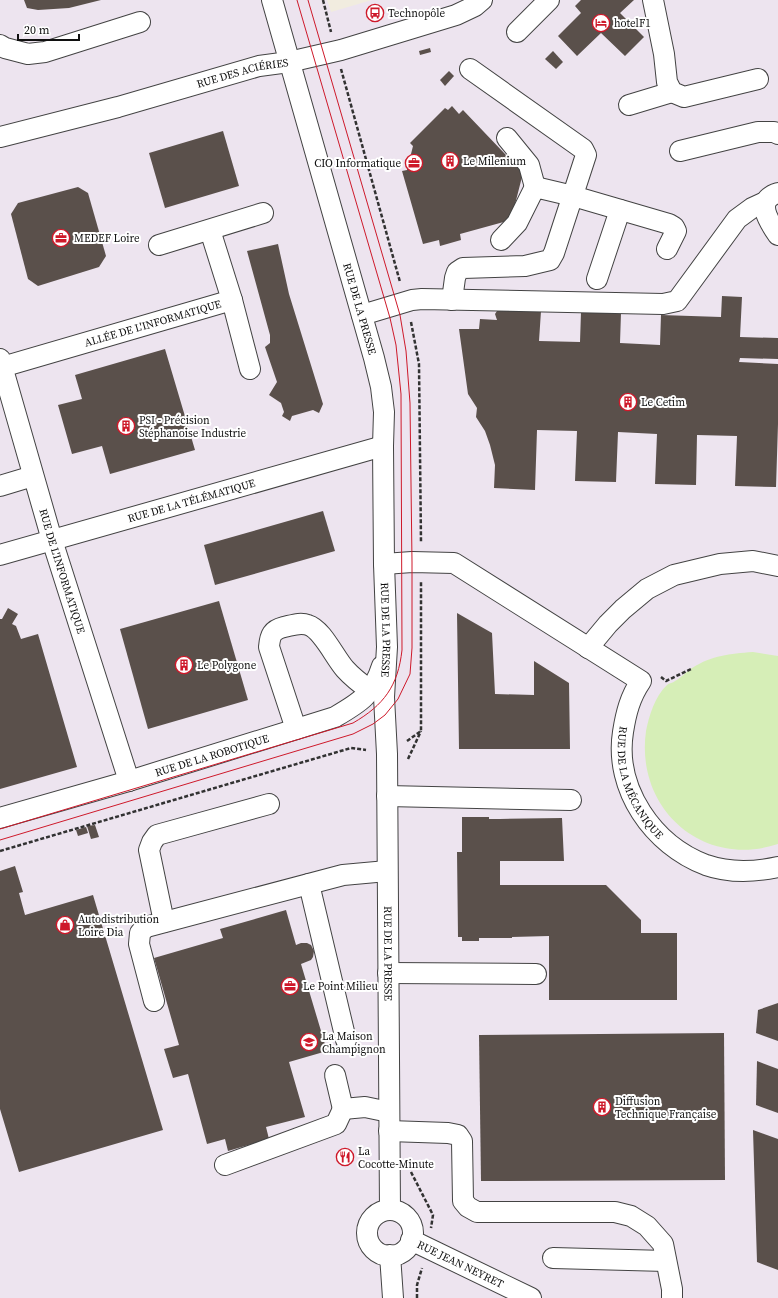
<svg xmlns="http://www.w3.org/2000/svg" width="778" height="1298" font-family="'Source Serif 4',serif">
  <style>
    .industrial { fill: #ede4ef }
    .green { fill: #d6eeb7 }
    .plaza { fill: #f1ecdf }
    .building { fill: #5a504b }
    .lines { fill: none; stroke-linecap: round; stroke-linejoin: round }
    .minor-casing { stroke: #434343; stroke-width: 22 }
    .path { stroke: #323232; stroke-width: 2.5; stroke-dasharray: 4 2; stroke-linecap: butt }
    .minor { stroke: #fff; stroke-width: 20 }
    .tram { stroke: #ce192a; stroke-width: 1 }
    .labels { text-anchor: middle; dominant-baseline: central; stroke-width: 4; stroke-linejoin: round; paint-order: stroke }
    .poi-label { font-size: 11px; fill: #101010; stroke: #fff; text-anchor: start }
    .street-label { font-size: 11px; fill: #101010; stroke: #fff }
  </style>
  <rect width="100%" height="100%" fill="#fffcf2"/>
  <rect class="industrial" x="0" y="0" width="778" height="1298"/>
  <path class="green" d="M753,652L778,656V844C703,869 635,809 646,731C649,716 655,696 667,685C669,683 673,683 675,681C681,678 686,672 692,668C713,655 729,654 753,652Z"/>
  <polygon class="plaza" points="327,0 372,0 331,12"/>
  <g class="building">
    <polygon points="24,0 101,0 69,8 38,10 27,8"/>
    <polygon points="581,0 634,0 620,13 644,37 625,56 601,33 577,56 558,36 581,13 575,6"/>
    <polygon points="381,9 382,13 371,17 369,13"/>
    <polygon points="430,48 431,52 420,55 419,51"/>
    <polygon points="553,51 563,62 556,69 545,59"/>
    <polygon points="449,71 454,76 445,86 440,80"/>
    <polygon points="452,106 459,114 463,110 523,173 511,220 460,234 461,240 440,246 439,240 423,244 402,171 407,170 413,146 410,143 445,108 448,110"/>
    <polygon points="223,131 239,186 165,208 149,153"/>
    <polygon points="78,187 88,193 106,256 99,267 38,286 28,279 11,214 18,203"/>
    <polygon points="278,244 289,294 323,404 319,413 313,410 292,416 290,421 282,416 284,412 281,403 269,395 277,382 265,347 270,343 270,335 247,251"/>
    <polygon points="722,296 742,297 740,337 778,338 778,359 740,358 739,362 778,364 778,424 776,487 735,486 737,436 697,435 696,485 655,484 657,434 618,432 616,482 575,481 577,431 537,430 535,490 494,488 495,465 490,445 485,431 476,417 477,408 468,394 459,329 479,329 480,319 497,320 495,314 497,311 500,309 541,311 539,341 580,342 581,312 621,313 620,343 660,345 661,315 721,317"/>
    <polygon points="165,349 195,450 110,474 102,446 72,454 58,405 82,399 75,375"/>
    <polygon points="323,511 335,551 215,585 204,545"/>
    <polygon points="219,601 248,700 148,729 120,629"/>
    <polygon points="8,608 18,614 12,624 16,626 21,639 38,634 77,767 0,789 0,619 2,619"/>
    <polygon points="457,613 492,633 495,694 534,695 534,661 569,683 570,749 459,749"/>
    <polygon points="462,817 489,817 489,819 500,819 562,818 564,861 500,861 500,885 606,885 641,920 641,933 677,933 677,1000 549,1000 549,936 512,937 512,938 479,938 479,941 462,941 462,937 458,937 457,852 462,852"/>
    <polygon points="95,825 99,837 91,839 87,826"/>
    <polygon points="86,827 88,833 78,836 76,830"/>
    <polygon points="15,866 23,892 19,893 25,915 93,895 163,1130 19,1172 0,1109 0,871"/>
    <polygon points="286,910 296,945 301,943 307,943 311,945 314,951 313,957 311,960 301,964 327,1051 289,1062 305,1117 266,1127 269,1139 228,1151 225,1139 207,1144 188,1074 173,1078 164,1049 179,1045 154,958 223,938 220,929"/>
    <polygon points="778,1003 778,1041 756,1033 758,1010"/>
    <polygon points="724,1033 725,1180 481,1181 479,1035"/>
    <polygon points="757,1061 778,1069 778,1113 756,1105"/>
    <polygon points="753,1130 778,1139 778,1270 757,1262"/>
  </g>
  <g class="lines">
    <defs>
      <g id="minor">
        <path id="s1" d="M272,0L374,358L381,387L384,412L383,446L384,564L387,647L384,697L387,754L390,1210"/>
        <polyline points="653,0 664,54 667,82 672,92 684,97 758,79"/>
        <polyline points="517,32 549,0"/>
        <polyline points="0,45 5,48 28,54 45,52 140,22"/>
        <polyline points="629,105 672,92"/>
        <path id="s2" d="M0,137L118,107L259,66L289,62L341,50L456,15L475,6L482,0"/>
        <polyline points="507,138 529,165 535,187"/>
        <polyline points="680,151 758,132 774,132 778,134"/>
        <path d="M778,193C754,200 769,222 778,235"/>
        <polyline points="501,240 517,223 535,187 573,196 669,224 674,227 676,231 667,249"/>
        <polyline points="159,245 263,213"/>
        <polyline points="597,279 620,210"/>
        <polyline points="232,300 250,369"/>
        <polyline points="452,300 455,278 457,272 463,268 525,266 550,260 554,253 586,155 583,149 470,69"/>
        <polyline points="362,315 412,300 422,299 663,304 677,301 737,219 752,208 765,202"/>
        <path id="s3" d="M0,359L52,540L129,781"/>
        <path id="s4" d="M2,367L232,300L210,230"/>
        <polyline points="0,486 33,476"/>
        <path id="s5" d="M0,555L383,446"/>
        <path id="s6" d="M384,564L412,562L454,563L641,681C630,697 626,713 623,732C614,789 653,845 706,865C729,873 755,872 778,867"/>
        <polyline points="588,648 608,624 623,609 647,589 674,575 720,564 753,561 778,566"/>
        <path d="M296,729L269,647C270,635 272,630 284,627C293,625 300,622 308,625C322,629 335,658 345,669C353,678 361,684 371,691"/>
        <polyline points="387,796 571,800"/>
        <path id="s7" d="M0,818L129,781L335,717C359,703 373,695 382,666"/>
        <polyline points="309,884 346,1040"/>
        <polyline points="164,922 149,850 152,842 157,835 269,804"/>
        <polyline points="388,973 536,974"/>
        <polyline points="154,1001 139,944 140,933 146,927 343,875 387,871"/>
        <polyline points="335,1075 343,1109 365,1107 389,1112"/>
        <polyline points="389,1131 448,1133 458,1135 462,1141 463,1201 468,1207 477,1212 615,1212 631,1216 647,1226 663,1244 672,1289 672,1298"/>
        <polyline points="225,1165 336,1124 343,1109"/>
        <circle cx="390" cy="1233" r="23"/>
        <path id="s8" d="M411,1240L531,1298"/>
        <polyline points="390,1255 393,1298"/>
        <polyline points="553,1258 666,1261"/>
      </g>
    </defs>
    <use href="#minor" class="minor-casing"/>
    <g class="path">
      <polyline points="323,0 331,32"/>
      <polyline points="341,69 400,282"/>
      <polyline points="411,322 419,364 421,542"/>
      <polyline points="661,677 666,681 691,669"/>
      <polyline points="407,741 421,731 421,581"/>
      <polyline points="408,759 421,731"/>
      <polyline points="0,851 351,748 366,750"/>
      <polyline points="411,1172 433,1215 431,1228"/>
      <polyline points="417,1298 417,1285 422,1268"/>
    </g>
    <use href="#minor" class="minor"/>
    <g class="tram">
      <path d="M0,829L353,723C384,705 398,686 402,650L401,394L396,345L390,318L297,0"/>
      <polyline points="0,840 353,734 373,724 385,715 398,699 410,674 412,648 412,562 410,403 406,351 400,315 308,0"/>
    </g>
  </g>
  <defs>
    <symbol id="bus-ring" viewBox="-11 -11 22 22"><circle r="9.5" fill="#fff" stroke="#ce192a" stroke-width="1.5"/><path d="M-5-6H5V4H4V6H2V4H-2V6H-4V4H-5ZM-3.5-4V0h7V-4ZM-3.5 1.2v1.5H-2V1.2ZM2 1.2v1.5H3.5V1.2Z" fill="#ce192a"/></symbol>
    <symbol id="hotel-ring" viewBox="-11 -11 22 22"><circle r="9.5" fill="#fff" stroke="#ce192a" stroke-width="1.5"/><path d="M-6-4.5h1.5V1H6V5H4.5V3h-9V5H-6ZM-4 0a1.8 1.8 0 1 1 3.6 0ZM.5 0V-2.5h3Q6-2.5 6 0Z" fill="#ce192a"/></symbol>
    <symbol id="building-ring" viewBox="-11 -11 22 22"><circle r="9.5" fill="#fff" stroke="#ce192a" stroke-width="1.5"/><path d="M-4-6H4V6H1V3H-1V6H-4ZM-2.5-4.3h1.7v1.8h-1.7ZM.8-4.3h1.7v1.8H.8ZM-2.5-1h1.7V.8h-1.7ZM.8-1h1.7V.8H.8Z" fill="#ce192a"/></symbol>
    <symbol id="office-ring" viewBox="-11 -11 22 22"><circle r="9.5" fill="#fff" stroke="#ce192a" stroke-width="1.5"/><path d="M-6-3h4V-5.5h4V-3h4V5H-6ZM-1-4.5V-3h2v-1.5ZM-6 0V1H6V0Z" fill="#ce192a"/></symbol>
    <symbol id="shop-ring" viewBox="-11 -11 22 22"><circle r="9.5" fill="#fff" stroke="#ce192a" stroke-width="1.5"/><path d="M-5-2.5h2.3a2.7 3.5 0 0 1 5.4 0H5L5.5 6h-11ZM-1.5-2.5h3a1.5 2.3 0 0 0-3 0Z" fill="#ce192a"/></symbol>
    <symbol id="school-ring" viewBox="-11 -11 22 22"><circle r="9.5" fill="#fff" stroke="#ce192a" stroke-width="1.5"/><path d="M0-5L7-2L0 1L-7-2ZM-4 1L0 2.5L4 1V4Q0 6-4 4Z" fill="#ce192a"/></symbol>
    <symbol id="restaurant-ring" viewBox="-11 -11 22 22"><circle r="9.5" fill="#fff" stroke="#ce192a" stroke-width="1.5"/><path d="M-5-6h1v4h1v-4h1v4h1v-4h1v5L-1.5 .5V6h-2V.5L-5-1ZM5-6V6H3V1.5H1.5Q1.5-4 5-6Z" fill="#ce192a"/></symbol>
  </defs>
  <g fill-rule="evenodd">
    <use href="#bus-ring" x="365" y="3" width="20" height="20"/>
    <use href="#hotel-ring" x="591" y="13" width="20" height="20"/>
    <use href="#building-ring" x="440" y="151" width="20" height="20"/>
    <use href="#office-ring" x="404" y="153" width="20" height="20"/>
    <use href="#office-ring" x="51" y="228" width="20" height="20"/>
    <use href="#building-ring" x="618" y="392" width="20" height="20"/>
    <use href="#building-ring" x="116" y="416" width="20" height="20"/>
    <use href="#building-ring" x="174" y="655" width="20" height="20"/>
    <use href="#shop-ring" x="55" y="915" width="20" height="20"/>
    <use href="#office-ring" x="280" y="976" width="20" height="20"/>
    <use href="#school-ring" x="299" y="1032" width="20" height="20"/>
    <use href="#building-ring" x="592" y="1097" width="20" height="20"/>
    <use href="#restaurant-ring" x="335" y="1147" width="20" height="20"/>
  </g>
  <g class="labels">
    <g class="poi-label">
      <text x="388" y="13">Technopôle</text>
      <text x="614" y="23">hotelF1</text>
      <text x="463" y="161">Le Milenium</text>
      <text x="401" y="163" text-anchor="end">CIO Informatique</text>
      <text x="74" y="238">MEDEF Loire</text>
      <text x="641" y="402">Le Cetim</text>
      <text x="139" y="420">PSI - Précision<tspan x="139" dy="13">Stéphanoise Industrie</tspan></text>
      <text x="197" y="665">Le Polygone</text>
      <text x="78" y="919">Autodistribution<tspan x="78" dy="13">Loire Dia</tspan></text>
      <text x="303" y="986">Le Point Milieu</text>
      <text x="322" y="1036">La Maison<tspan x="322" dy="13">Champignon</tspan></text>
      <text x="615" y="1101">Diffusion<tspan x="615" dy="13">Technique Française</tspan></text>
      <text x="358" y="1151">La<tspan x="358" dy="13">Cocotte-Minute</tspan></text>
    </g>
    <g class="street-label">
      <text stroke="none"><textPath href="#s2" startOffset="251">RUE DES ACIÉRIES</textPath></text>
      <text stroke="none"><textPath href="#s1" startOffset="321">RUE DE LA PRESSE</textPath></text>
      <text stroke="none"><textPath href="#s4" startOffset="157">ALLÉE DE L'INFORMATIQUE</textPath></text>
      <text stroke="none"><textPath href="#s5" startOffset="199">RUE DE LA TÉLÉMATIQUE</textPath></text>
      <text stroke="none"><textPath href="#s3" startOffset="221">RUE DE L'INFORMATIQUE</textPath></text>
      <text stroke="none"><textPath href="#s1" startOffset="645">RUE DE LA PRESSE</textPath></text>
      <text stroke="none"><textPath href="#s7" startOffset="221">RUE DE LA ROBOTIQUE</textPath></text>
      <text stroke="none"><textPath href="#s6" startOffset="401">RUE DE LA MÉCANIQUE</textPath></text>
      <text stroke="none"><textPath href="#s1" startOffset="969">RUE DE LA PRESSE</textPath></text>
      <text stroke="none"><textPath href="#s8" startOffset="55">RUE JEAN NEYRET</textPath></text>
    </g>
  </g>
  <path d="M18 34v6h61v-6" fill="none" stroke="#101010" stroke-width="2"/>
  <text x="24" y="34" font-size="12" fill="#101010" stroke="#ffffff" stroke-width="3" paint-order="stroke">20 m</text>
</svg>
